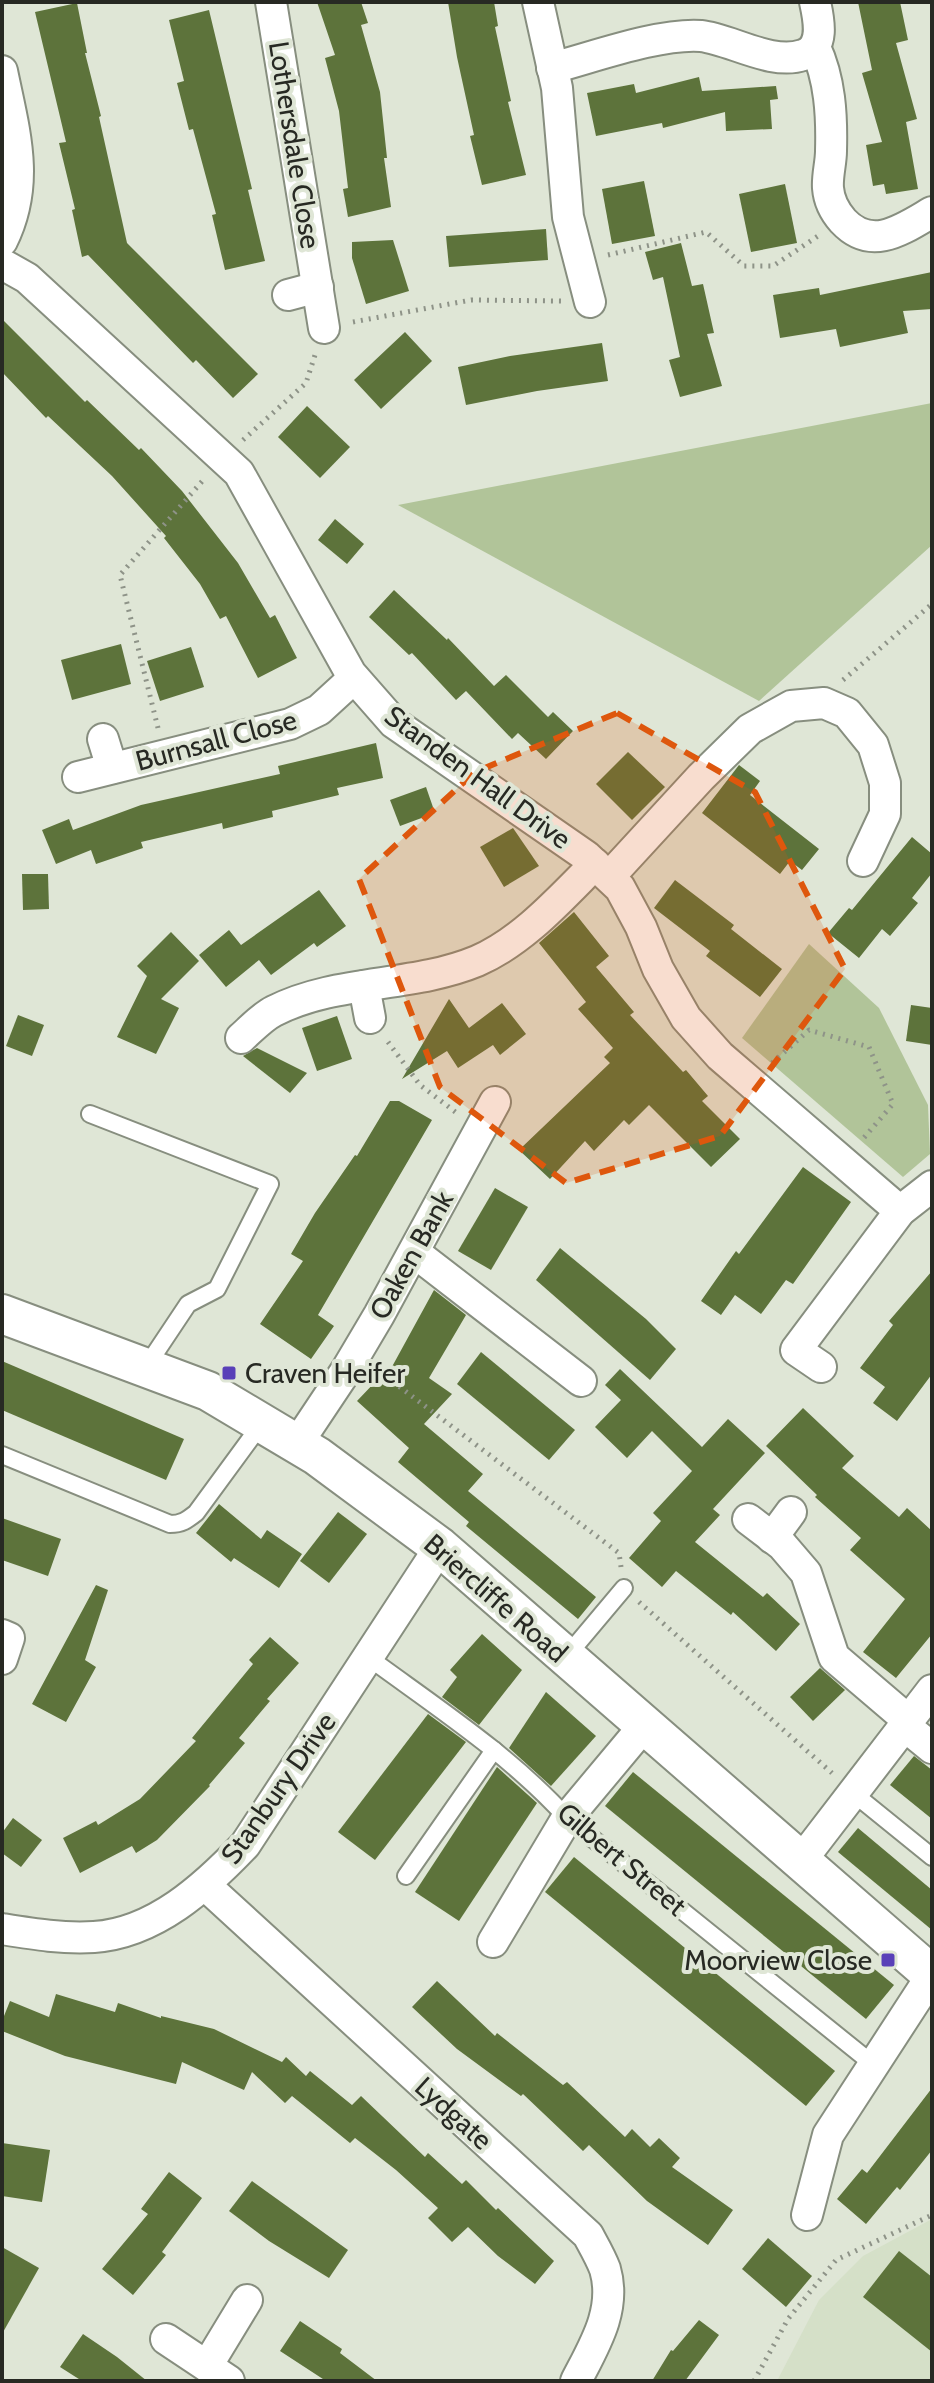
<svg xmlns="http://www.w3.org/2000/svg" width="934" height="2383" font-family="Cabin,sans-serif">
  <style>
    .built { fill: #d5e0c8 }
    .green { fill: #b1c499 }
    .building { fill: #5d733b }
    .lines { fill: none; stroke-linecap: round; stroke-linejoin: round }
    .service-casing { stroke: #878e7f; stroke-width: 20 }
    .minor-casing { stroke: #878e7f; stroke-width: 34 }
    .tertiary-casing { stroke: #878e7f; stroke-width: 42 }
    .path { stroke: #8e9388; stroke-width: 5; stroke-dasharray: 2 6; stroke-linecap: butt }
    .service { stroke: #fff; stroke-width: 16 }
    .minor { stroke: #fff; stroke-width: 30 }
    .tertiary { stroke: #fff; stroke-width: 38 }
    .marked { fill: #de570d; fill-opacity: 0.2; stroke: #de570d; stroke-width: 6; stroke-dasharray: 16 10; stroke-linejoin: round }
    .poi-dot { fill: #5940b8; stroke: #dfe6d6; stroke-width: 3 }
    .labels { text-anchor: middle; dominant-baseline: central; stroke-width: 8; stroke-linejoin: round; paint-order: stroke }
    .street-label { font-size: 28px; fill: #272923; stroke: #dfe6d6 }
    .poi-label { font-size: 28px; fill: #272923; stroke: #dfe6d6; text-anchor: start }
  </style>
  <rect width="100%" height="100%" fill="#dfe6d6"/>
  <polygon class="built" points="932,2219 932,2381 777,2381 819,2300 863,2256"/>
  <g class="green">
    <polygon points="932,403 932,545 759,701 398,505"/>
    <polygon points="809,944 879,1008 928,1105 930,1154 903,1177 742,1038"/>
  </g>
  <g class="building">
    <polygon points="317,2 361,2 368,23 361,25 380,92 387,158 384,158 391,207 348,217 343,189 348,188 339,111 325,58 335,55"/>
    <polygon points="448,2 494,2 498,26 495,27 511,101 508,102 526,175 482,185 470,136 474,135 457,57"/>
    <polygon points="858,2 900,2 908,40 896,43 917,119 906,122 918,189 886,194 884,184 873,186 866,145 882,142 862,73 872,70"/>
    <polygon points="77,3 87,53 85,53 101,116 99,117 127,243 258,374 233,398 196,360 193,363 88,255 82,257 72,210 75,209 59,143 66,142 35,12"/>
    <polygon points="209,10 252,189 248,190 265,261 225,270 212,215 216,214 193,129 189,130 177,83 184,81 169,20"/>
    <polygon points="699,77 702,91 776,86 778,99 770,100 772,129 726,131 725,112 663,128 662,123 596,136 587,93 634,84 636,93"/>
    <polygon points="644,181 655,236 612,244 602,189"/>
    <polygon points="785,184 797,243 751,252 739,194"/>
    <polygon points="546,229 548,260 449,267 446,236"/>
    <polygon points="393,240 409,291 366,304 352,258 352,242"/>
    <polygon points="681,243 692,286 703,284 714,333 707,334 722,386 680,397 669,360 680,357 663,277 653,280 645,252"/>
    <polygon points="932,272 932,309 903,311 908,333 840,347 836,329 780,338 773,295 819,288 820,295"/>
    <polygon points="2,319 85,402 87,400 139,450 141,448 182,491 238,563 270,618 275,615 297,658 258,678 226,616 220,619 200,584 164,538 166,536 112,476 48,416 46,418 2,372"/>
    <polygon points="405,332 432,361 381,409 354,380"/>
    <polygon points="602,343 608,381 537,391 466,405 458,367 510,356"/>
    <polygon points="307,406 350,447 320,478 278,437"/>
    <polygon points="335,519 364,544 347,564 318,540"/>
    <polygon points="394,590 447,640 448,638 494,686 506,675 548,717 553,712 573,731 546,759 518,733 512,739 466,691 456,700 412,653 409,655 369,617"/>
    <polygon points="121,644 131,684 72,700 61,660"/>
    <polygon points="191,647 204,687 160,701 147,661"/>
    <polygon points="376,743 383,778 337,788 339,795 272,811 273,817 223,829 222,823 141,842 143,848 96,864 91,850 56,864 42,830 69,819 73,830 141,805 280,774 278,766"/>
    <polygon points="628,752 665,787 632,820 596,784"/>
    <polygon points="739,765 760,781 750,795 819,849 802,870 790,861 780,874 702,813"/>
    <polygon points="426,787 435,813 400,826 390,800"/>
    <polygon points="513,828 539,866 504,887 480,847"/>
    <polygon points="912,837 932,854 932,873 912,898 918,903 890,936 882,929 859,958 828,933 849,908 852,910"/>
    <polygon points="22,874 48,874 49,909 23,910"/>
    <polygon points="675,880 734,925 731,929 782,969 760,997 706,956 710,951 654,908"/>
    <polygon points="319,890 346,926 317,947 314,943 271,975 259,960 226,987 199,955 229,930 241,945"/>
    <polygon points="574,912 609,956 596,967 634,1012 630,1015 683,1072 686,1070 708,1096 702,1101 740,1139 711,1167 649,1105 629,1125 624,1120 594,1151 585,1141 550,1179 519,1150 610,1063 604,1057 613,1048 578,1009 586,1002 539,943"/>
    <polygon points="171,932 199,961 161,999 179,1008 156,1054 117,1037 147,976 137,966"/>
    <polygon points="449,999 469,1028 502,1003 526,1034 500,1055 493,1045 458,1068 447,1051 402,1079"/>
    <polygon points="911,1005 932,1008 932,1045 906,1041"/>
    <polygon points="18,1015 44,1025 32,1056 6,1046"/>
    <polygon points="337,1016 352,1059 317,1071 302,1028"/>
    <polygon points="257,1048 307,1073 290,1093 243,1056"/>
    <polygon points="390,1101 399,1101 432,1120 318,1315 334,1326 311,1359 260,1324 303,1261 291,1254 315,1213 355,1155 357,1156"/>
    <polygon points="803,1167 851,1202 793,1284 786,1280 761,1314 735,1295 721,1315 701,1301 736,1251 739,1254"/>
    <polygon points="495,1188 528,1207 491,1270 458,1251"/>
    <polygon points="560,1248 646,1319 676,1349 650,1380 536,1280"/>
    <polygon points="932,1271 932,1374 897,1421 873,1403 885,1387 860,1368 893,1325 889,1321"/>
    <polygon points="434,1290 466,1315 429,1378 452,1394 424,1424 483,1474 468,1491 596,1597 578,1619 466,1526 469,1522 398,1462 409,1448 357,1401 377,1380 382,1385"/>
    <polygon points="481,1352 575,1430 549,1460 457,1384"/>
    <polygon points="2,1361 184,1439 166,1480 2,1410"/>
    <polygon points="620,1369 702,1447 728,1419 765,1453 713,1509 720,1515 695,1542 763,1597 767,1593 800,1624 776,1651 733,1612 731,1615 676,1571 662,1587 629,1558 661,1521 653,1513 692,1471 652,1431 627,1458 595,1427 621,1400 605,1385"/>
    <polygon points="803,1408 854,1456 842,1468 899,1517 907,1508 932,1531 932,1634 896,1678 863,1652 905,1599 850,1550 861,1538 815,1497 817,1495 766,1446"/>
    <polygon points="219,1504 261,1539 267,1530 302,1554 279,1588 234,1558 231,1562 196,1533"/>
    <polygon points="338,1512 367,1534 329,1583 300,1561"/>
    <polygon points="2,1518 61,1539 48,1576 2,1560"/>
    <polygon points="96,1585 108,1590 85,1660 96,1667 66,1722 32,1704"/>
    <polygon points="482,1634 522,1670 479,1725 442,1697 457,1677 450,1670"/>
    <polygon points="270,1637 299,1663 267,1699 270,1701 239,1738 245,1743 209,1785 210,1786 157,1840 136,1853 132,1846 80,1873 63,1838 96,1821 98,1825 140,1799 196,1741 192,1738 253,1664 249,1660"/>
    <polygon points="820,1668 845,1690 813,1721 790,1697"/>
    <polygon points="546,1692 596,1736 551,1786 509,1748"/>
    <polygon points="428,1714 466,1742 375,1860 338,1832"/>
    <polygon points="914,1756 932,1770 932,1819 890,1785"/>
    <polygon points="497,1767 537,1803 459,1921 415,1892"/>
    <polygon points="633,1772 894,1985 866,2019 605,1806"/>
    <polygon points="13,1818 42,1840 21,1867 2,1853 2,1833"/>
    <polygon points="858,1828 932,1890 932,1930 838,1852"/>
    <polygon points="574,1857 835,2071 806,2106 545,1892"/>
    <polygon points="437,1981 495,2036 497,2033 563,2085 567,2082 625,2137 632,2129 650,2147 659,2138 680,2158 672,2167 733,2210 708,2245 647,2201 589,2145 583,2151 523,2094 521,2096 457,2049 412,2007"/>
    <polygon points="56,1994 115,2012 118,2003 161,2018 161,2016 214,2029 282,2062 286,2057 306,2076 310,2071 352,2105 361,2096 425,2157 428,2153 462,2184 466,2180 496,2210 498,2208 554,2261 535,2284 498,2256 468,2227 452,2242 428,2218 438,2208 396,2170 355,2138 350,2143 292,2096 285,2103 252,2072 244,2090 182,2062 176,2084 65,2056 2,2031 2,2021 10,2001 49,2017"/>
    <polygon points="932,2088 932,2150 900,2190 897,2187 866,2224 837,2199 862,2169 867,2173"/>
    <polygon points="2,2143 50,2150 42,2202 2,2196"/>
    <polygon points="169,2172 202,2198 162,2252 166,2255 133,2295 102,2269 148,2214 141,2209"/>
    <polygon points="252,2181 348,2250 329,2278 269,2241 229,2211"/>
    <polygon points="768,2238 812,2276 786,2307 742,2269"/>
    <polygon points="2,2247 39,2268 2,2334"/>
    <polygon points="899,2251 932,2277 932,2352 863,2297"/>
    <polygon points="699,2320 719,2335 685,2381 652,2381 671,2350 673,2351"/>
    <polygon points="300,2321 342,2349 340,2353 377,2381 326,2381 280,2351"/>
    <polygon points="83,2334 117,2357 147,2381 82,2381 60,2367"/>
  </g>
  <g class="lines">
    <defs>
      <g id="service">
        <polyline points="90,1114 270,1184 217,1289 188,1304 146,1367"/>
        <path d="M2,1455L170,1524C182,1524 187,1520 196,1513L262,1423"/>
        <path d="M368,1657C436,1707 510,1755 567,1818L874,2065"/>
        <polyline points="566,1657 624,1588"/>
        <polyline points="853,1793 932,1857"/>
        <polyline points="406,1876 494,1750"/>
      </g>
      <g id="minor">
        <polyline points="271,2 324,328"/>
        <polyline points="538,2 557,88 568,217 590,302"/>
        <path d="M815,47C830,79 832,115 831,151C831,163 827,176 828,188C829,201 835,212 843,221C872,252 903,229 932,212"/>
        <path d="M552,68C594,57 659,33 701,36C730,39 772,66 803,55C825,48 819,20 815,2"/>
        <path d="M2,71C14,130 31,183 2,241"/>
        <polyline points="2,264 27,278 239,473 351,674 394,723 586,856 620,888 641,927 658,969 686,1018 720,1056 900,1211"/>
        <polyline points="288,295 318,287"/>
        <polyline points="103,739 112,768"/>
        <polyline points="78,777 290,724 319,710 354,678"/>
        <polyline points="609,877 701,777 750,729 791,706 824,703 847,713 873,745 885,783 885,814 863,861"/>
        <polyline points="364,986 370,1018"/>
        <path d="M241,1038C251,1029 262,1017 274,1011C337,979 412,988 477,961C523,941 560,899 595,864"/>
        <polyline points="414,1252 581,1381"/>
        <polyline points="821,1367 796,1350 900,1211 932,1186"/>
        <polyline points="297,1444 347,1369 379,1315 495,1102"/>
        <polyline points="748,1519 782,1545 806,1573 834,1657 909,1721"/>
        <polyline points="772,1538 791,1512"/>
        <polyline points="2,1635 9,1638 2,1659"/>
        <polyline points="905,1726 932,1748"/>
        <polyline points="800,1862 932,1690"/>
        <path d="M205,1885L588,2235C594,2246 601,2258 605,2269C617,2310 594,2346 576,2381"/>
        <path d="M2,1929C33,1934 63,1939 94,1937C155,1933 205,1887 245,1845L440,1547"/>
        <polyline points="493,1942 567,1818 643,1727"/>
        <polyline points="807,2215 828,2135 932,1975"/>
        <polyline points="166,2339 229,2381"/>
        <polyline points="207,2366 247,2300"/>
      </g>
      <polyline id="tertiary" points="2,1314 208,1391 317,1456 440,1547 932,1975"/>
    </defs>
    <use href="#service" class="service-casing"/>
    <use href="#minor" class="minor-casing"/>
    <use href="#tertiary" class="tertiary-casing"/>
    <g class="path">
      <polyline points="608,255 706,232 744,266 773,266 818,236"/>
      <polyline points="353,322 471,300 561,301"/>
      <polyline points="243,440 306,383 315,355"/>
      <polyline points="843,680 932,604"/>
      <polyline points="158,728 120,575 205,478"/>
      <polyline points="388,1042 420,1085 458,1114"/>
      <polyline points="772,1063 809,1030 869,1047 893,1104 862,1140"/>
      <polyline points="380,1372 619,1553 621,1567"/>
      <polyline points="639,1602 832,1773"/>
      <polyline points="754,2381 788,2319 836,2260 932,2215"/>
    </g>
    <use href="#service" class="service"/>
    <use href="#minor" class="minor"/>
    <use href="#tertiary" class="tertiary"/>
  </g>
  <path class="marked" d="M617,713L755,792L845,969L720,1136L566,1183L440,1087L359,879L475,772Z"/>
  <g class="poi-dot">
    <rect x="221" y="1365" width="16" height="16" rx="4"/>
    <rect x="880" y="1952" width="16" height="16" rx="4"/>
  </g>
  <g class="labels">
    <g class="street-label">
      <text transform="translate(295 145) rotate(81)">Lothersdale Close</text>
      <text transform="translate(216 740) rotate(-15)">Burnsall Close</text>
      <text transform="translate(478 777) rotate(36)">Standen Hall Drive</text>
      <text transform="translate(411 1255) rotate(-61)">Oaken Bank</text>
      <text transform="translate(496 1598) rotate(41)">Briercliffe Road</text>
      <text transform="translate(278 1788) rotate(-55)">Stanbury Drive</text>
      <text transform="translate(622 1859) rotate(40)">Gilbert Street</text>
      <text transform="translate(454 2113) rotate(42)">Lydgate</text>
    </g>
    <g class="poi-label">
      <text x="245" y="1373">Craven Heifer</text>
      <text x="872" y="1960" text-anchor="end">Moorview Close</text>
    </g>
  </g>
  <rect width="934" height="2383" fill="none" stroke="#272923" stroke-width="8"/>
</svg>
